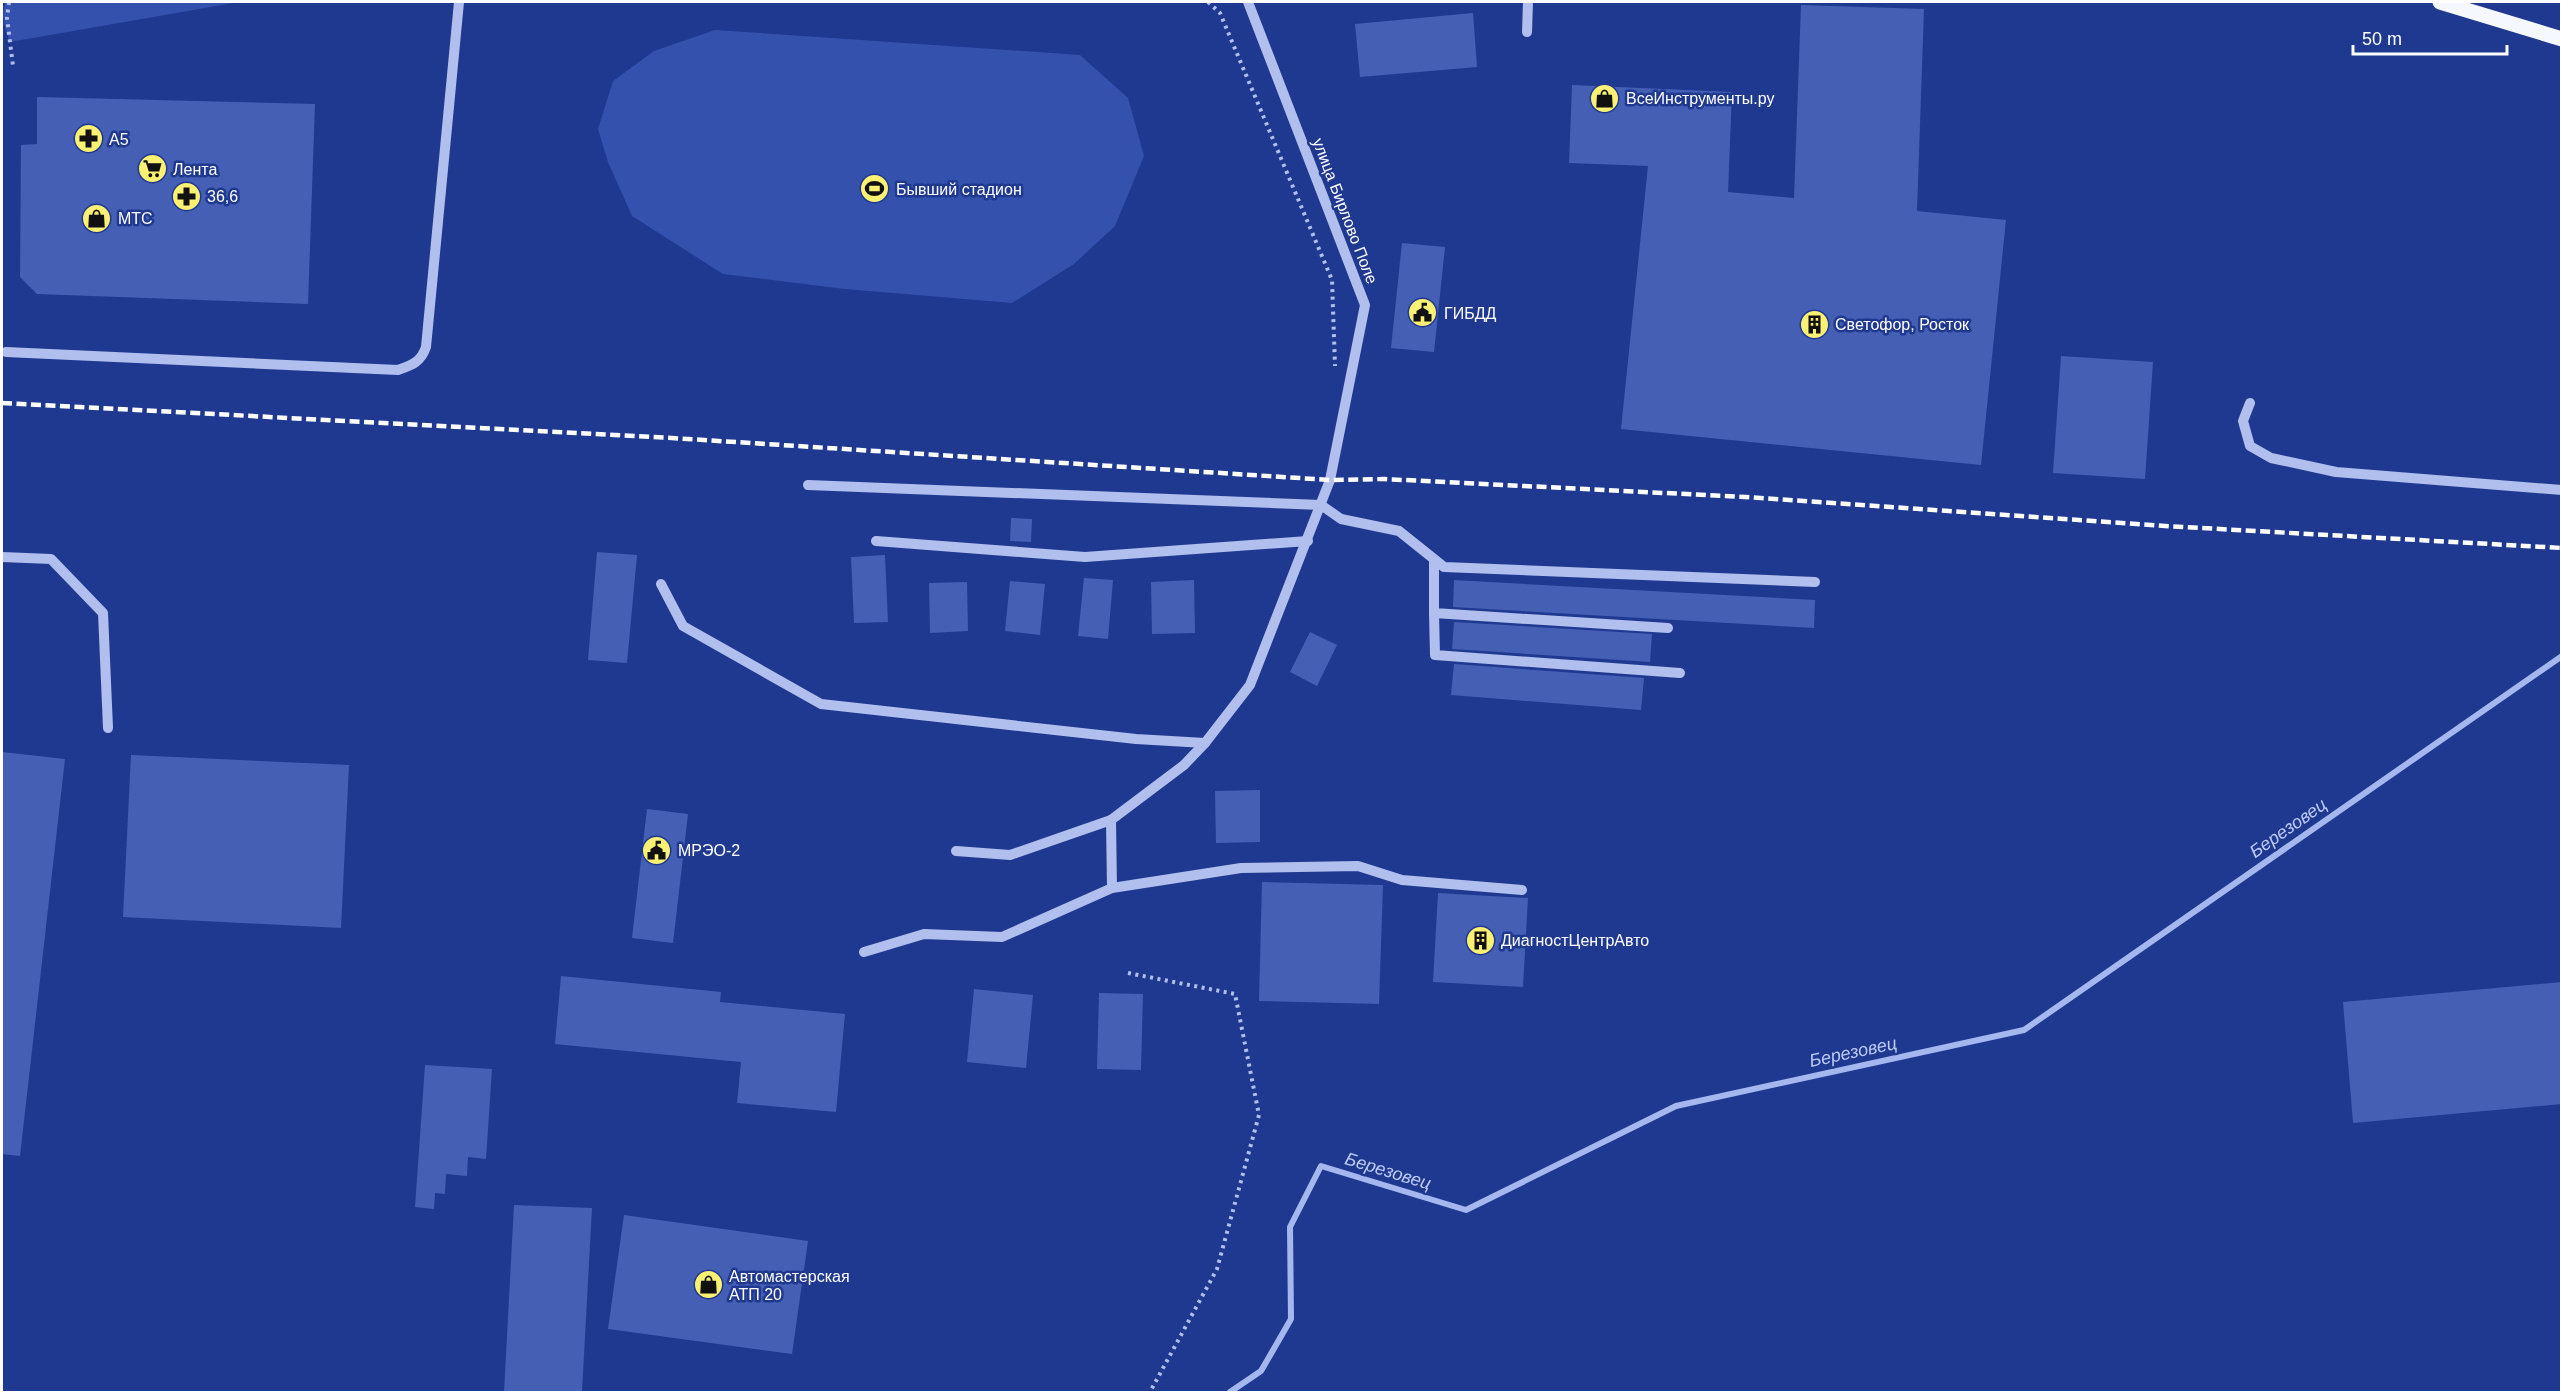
<svg xmlns="http://www.w3.org/2000/svg" width="2563" height="1394" font-family="Arial,sans-serif">
  <style>
    .green { fill: #3451ad }
    .lines { fill: none; stroke-linecap: round; stroke-linejoin: round }
    .stream { stroke: #a4b7ee; stroke-width: 6 }
    .building { fill: #455fb5 }
    .path { stroke: #b0bfed; stroke-width: 4; stroke-dasharray: 3 4.5; stroke-linecap: butt }
    .minor { stroke: #b0bfed; stroke-width: 10 }
    .major { stroke: #f6f8ff; stroke-width: 15 }
    .rail { stroke: #fff; stroke-width: 4.5; stroke-dasharray: 10 4.5; stroke-linecap: butt }
    .labels { text-anchor: middle; dominant-baseline: central; stroke-width: 5; stroke-linejoin: round; paint-order: stroke }
    .poi-label { font-size: 16px; fill: #fff; stroke: #203990; text-anchor: start }
    .street-label { font-size: 16px; fill: #fff; stroke: #203990 }
    .water-label { font-size: 18px; font-style: italic; fill: #bccaf4; stroke: #203990 }
  </style>
  <rect width="100%" height="100%" fill="#203990"/>
  <g class="green">
    <path d="M6,2H239L10,42C5,28 0,14 6,2Z"/>
    <polygon points="715,30 1080,55 1128,98 1144,156 1115,226 1074,264 1012,303 845,289 723,274 632,216 608,162 598,129 613,81 654,51"/>
  </g>
  <g class="lines">
    <polyline class="stream" points="1230,1392 1261,1371 1291,1319 1290,1227 1321,1166 1466,1210 1676,1106 2024,1030 2562,656"/>
  </g>
  <g class="building">
    <polygon points="1801,5 1924,9 1917,211 2006,220 1981,465 1621,429 1648,166 1569,163 1572,85 1732,92 1728,192 1794,198"/>
    <polygon points="1473,13 1477,67 1360,77 1355,24"/>
    <polygon points="37,97 315,104 308,304 37,294 20,277 21,145 37,144"/>
    <polygon points="1402,243 1445,247 1434,352 1391,348"/>
    <polygon points="2061,356 2153,362 2145,479 2053,473"/>
    <polygon points="1011,518 1032,519 1031,542 1010,541"/>
    <polygon points="597,552 637,555 627,663 588,660"/>
    <polygon points="885,555 888,622 854,623 851,557"/>
    <polygon points="1084,578 1113,580 1108,639 1078,636"/>
    <polygon points="1194,580 1195,633 1152,634 1151,582"/>
    <polygon points="1454,580 1815,600 1814,628 1453,607"/>
    <polygon points="1010,581 1045,584 1040,635 1005,631"/>
    <polygon points="967,582 968,631 930,633 929,583"/>
    <polygon points="1454,622 1652,634 1650,662 1452,649"/>
    <polygon points="1310,632 1337,645 1317,686 1290,672"/>
    <polygon points="1454,664 1644,678 1641,710 1451,695"/>
    <polygon points="2,752 65,759 20,1156 2,1154"/>
    <polygon points="131,755 349,765 341,928 123,917"/>
    <polygon points="1260,790 1260,842 1216,843 1215,791"/>
    <polygon points="647,809 688,814 673,943 632,938"/>
    <polygon points="1262,882 1383,885 1379,1004 1259,1001"/>
    <polygon points="1438,893 1528,898 1523,987 1433,982"/>
    <polygon points="561,976 721,992 720,1002 845,1014 836,1112 737,1103 741,1062 555,1044"/>
    <polygon points="2562,982 2562,1104 2353,1123 2343,1002"/>
    <polygon points="974,989 1033,995 1026,1068 967,1062"/>
    <polygon points="1099,993 1143,994 1141,1070 1097,1069"/>
    <polygon points="425,1065 492,1069 486,1159 468,1157 467,1176 446,1174 445,1194 435,1193 434,1209 415,1207"/>
    <polygon points="514,1205 592,1208 582,1392 504,1392"/>
    <polygon points="624,1215 808,1241 792,1354 608,1329"/>
  </g>
  <g class="lines">
    <g class="path">
      <polyline points="9,2 7,18 13,66"/>
      <polyline points="1208,2 1220,13 1332,280 1335,366"/>
      <polyline points="1128,973 1235,994 1259,1115 1217,1269 1150,1392"/>
    </g>
    <g class="minor">
      <polyline points="1527,32 1528,2"/>
      <path d="M6,352L398,370C412,365 421,362 426,347L459,2"/>
      <polyline points="2250,403 2243,421 2250,446 2271,458 2336,472 2562,490"/>
      <polyline points="808,485 1321,505 1341,519 1399,531 1444,567 1815,582"/>
      <polyline points="876,541 1085,557 1308,541"/>
      <polyline points="2,557 51,559 103,613 108,728"/>
      <polyline points="1434,562 1434,613 1668,628"/>
      <polyline points="661,584 683,626 821,704 1136,739 1205,743"/>
      <polyline points="1434,613 1435,655 1680,673"/>
      <polyline points="956,851 1010,855 1111,820"/>
      <polyline points="1112,888 1241,868 1358,866 1402,880 1522,890"/>
      <polyline points="864,952 924,934 1002,937 1112,888 1111,820 1184,765 1205,743 1250,685 1330,480 1365,305 1248,2"/>
    </g>
    <polyline class="major" points="2440,2 2562,39"/>
    <polyline class="rail" points="2,403 672,438 1330,480 1384,479 1745,497 2165,526 2562,548"/>
  </g>
  <defs>
    <symbol id="shop-disc" viewBox="-11 -11 22 22"><circle r="9.5" fill="#faf071" stroke="#203990"/><path d="M-5-2.5h2.3a2.7 3.5 0 0 1 5.4 0H5L5.5 6h-11ZM-1.5-2.5h3a1.5 2.3 0 0 0-3 0Z" fill="#111"/></symbol>
    <symbol id="pharmacy-disc" viewBox="-11 -11 22 22"><circle r="9.5" fill="#faf071" stroke="#203990"/><path d="M-2-6h4v4h4v4h-4v4h-4v-4h-4v-4h4Z" fill="#111"/></symbol>
    <symbol id="supermarket-disc" viewBox="-11 -11 22 22"><circle r="9.5" fill="#faf071" stroke="#203990"/><path d="M-6-5.5h2.5l.6 2H6L4.5 2H-2.5L-4.4-4H-6ZM-1.5 3.2a1.3 1.3 0 1 0 .1 0ZM3 3.2a1.3 1.3 0 1 0 .1 0Z" fill="#111"/></symbol>
    <symbol id="stadium-disc" viewBox="-11 -11 22 22"><circle r="9.5" fill="#faf071" stroke="#203990"/><path d="M0-5a6.5 5 0 1 0 0 10a6.5 5 0 1 0 0-10ZM-3.5-1.8h7v3.6h-7Z" fill="#111"/></symbol>
    <symbol id="civic-disc" viewBox="-11 -11 22 22"><circle r="9.5" fill="#faf071" stroke="#203990"/><path d="M-.6-6.5H3V-4.5H.6V-3L4-1V1h2V6H-6V1h2V-1L-.6-3ZM-1.2 2.5V6h2.4V2.5Z" fill="#111"/></symbol>
    <symbol id="building-disc" viewBox="-11 -11 22 22"><circle r="9.5" fill="#faf071" stroke="#203990"/><path d="M-4-6H4V6H1V3H-1V6H-4ZM-2.5-4.3h1.7v1.8h-1.7ZM.8-4.3h1.7v1.8H.8ZM-2.5-1h1.7V.8h-1.7ZM.8-1h1.7V.8H.8Z" fill="#111"/></symbol>
  </defs>
  <g fill-rule="evenodd">
    <use href="#shop-disc" x="1588" y="82" width="33" height="33"/>
    <use href="#pharmacy-disc" x="72" y="122" width="33" height="33"/>
    <use href="#supermarket-disc" x="136" y="152" width="33" height="33"/>
    <use href="#stadium-disc" x="858" y="172" width="33" height="33"/>
    <use href="#pharmacy-disc" x="170" y="180" width="33" height="33"/>
    <use href="#shop-disc" x="80" y="202" width="33" height="33"/>
    <use href="#civic-disc" x="1406" y="296" width="33" height="33"/>
    <use href="#building-disc" x="1798" y="308" width="33" height="33"/>
    <use href="#civic-disc" x="640" y="834" width="33" height="33"/>
    <use href="#building-disc" x="1464" y="924" width="33" height="33"/>
    <use href="#shop-disc" x="692" y="1268" width="33" height="33"/>
  </g>
  <g class="labels">
    <g class="poi-label">
      <text x="1626" y="98">ВсеИнструменты.ру</text>
      <text x="109" y="139">А5</text>
      <text x="173" y="169">Лента</text>
      <text x="896" y="189">Бывший стадион</text>
      <text x="207" y="196">36,6</text>
      <text x="118" y="218">МТС</text>
      <text x="1444" y="313">ГИБДД</text>
      <text x="1835" y="324">Светофор, Росток</text>
      <text x="678" y="850">МРЭО-2</text>
      <text x="1501" y="940">ДиагностЦентрАвто</text>
      <text x="729" y="1276">Автомастерская<tspan x="729" dy="18">АТП 20</tspan></text>
    </g>
    <g class="street-label">
      <text transform="translate(1345 211) rotate(69)">улица Бирлово Поле</text>
    </g>
    <g class="water-label">
      <text transform="translate(2288 828) rotate(-35)">Березовец</text>
      <text transform="translate(1853 1052) rotate(-12)">Березовец</text>
      <text transform="translate(1388 1171) rotate(17)">Березовец</text>
    </g>
  </g>
  <rect width="2563" height="1394" fill="none" stroke="#ffffff" stroke-width="6"/>
  <path d="M2353 45v9h154v-9" fill="none" stroke="#ffffff" stroke-width="3"/>
  <text x="2362" y="45" font-size="18" fill="#ffffff" stroke="#203990" stroke-width="4.5" paint-order="stroke">50 m</text>
</svg>
